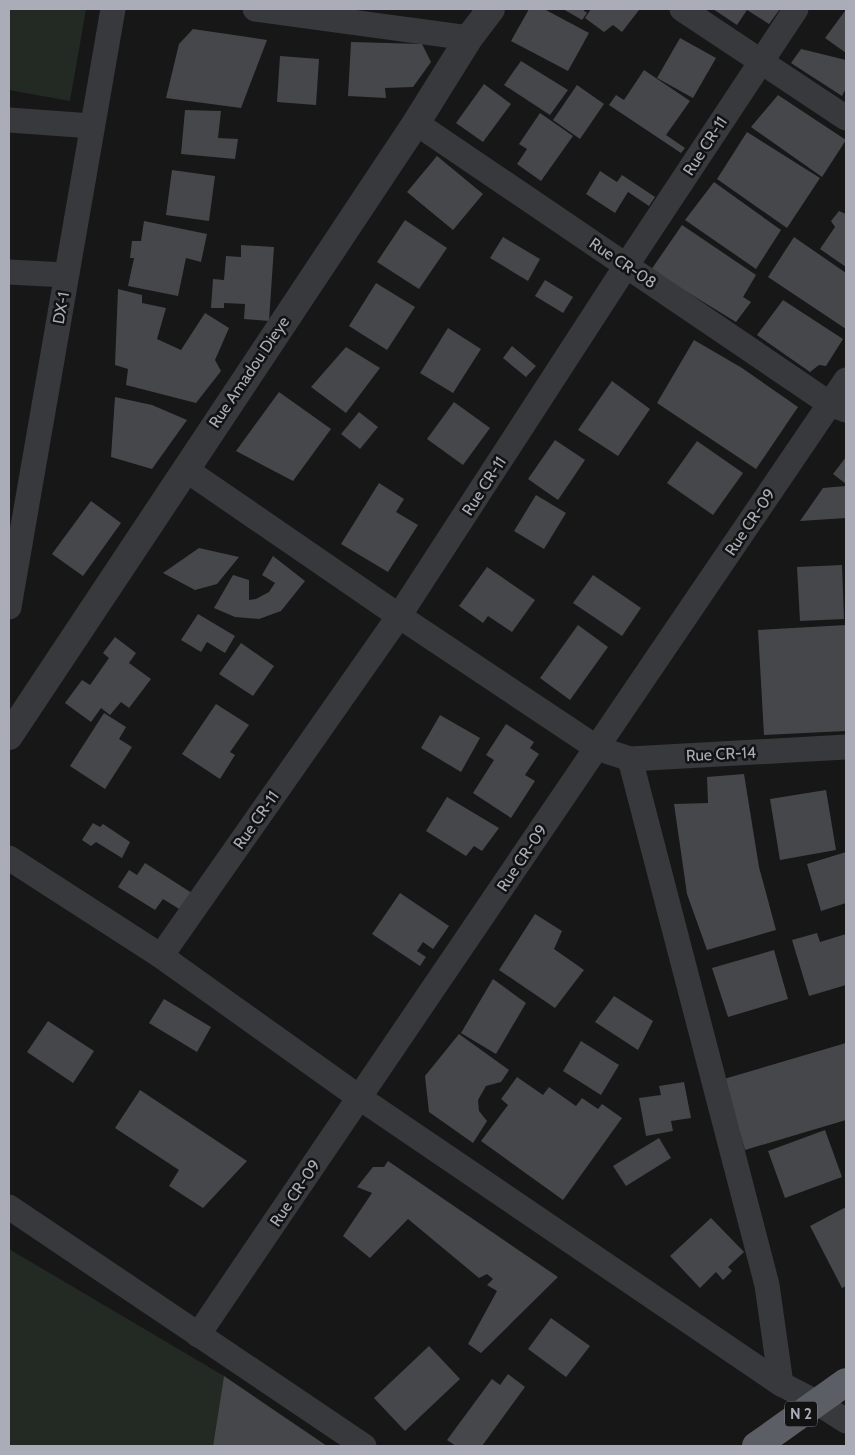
<svg xmlns="http://www.w3.org/2000/svg" width="855" height="1455" font-family="Cabin,sans-serif">
  <style>
    .green { fill: #232a24 }
    .building { fill: #46474b }
    .lines { fill: none; stroke-linecap: round; stroke-linejoin: round }
    .minor { stroke: #38393d; stroke-width: 25 }
    .tertiary { stroke: #38393d; stroke-width: 28 }
    .trunk { stroke: #5c5e65; stroke-width: 28 }
    .labels { text-anchor: middle; dominant-baseline: central; stroke-width: 5; stroke-linejoin: round; paint-order: stroke }
    .shield { fill: #121213; stroke: #7c7e86; stroke-width: 1 }
    .shield-label { font-size: 15px; font-weight: bold; fill: #aaadb7 }
    .street-label { font-size: 16px; fill: #aaadb7; stroke: #121213 }
  </style>
  <rect width="100%" height="100%" fill="#171718"/>
  <g class="green">
    <polygon points="9,9 86,9 70,101 9,90"/>
    <polygon points="9,1249 224,1376 213,1446 9,1446"/>
  </g>
  <g class="building">
    <polygon points="529,9 544,9 589,33 568,71 511,41"/>
    <polygon points="563,9 582,9 587,13 582,20"/>
    <polygon points="591,9 637,9 639,10 622,32 613,25 604,32 585,18"/>
    <polygon points="713,9 780,9 769,24 747,10 737,25"/>
    <polygon points="845,11 846,12 846,53 825,38"/>
    <polygon points="193,29 267,40 241,108 166,98 179,44"/>
    <polygon points="680,38 716,58 693,98 657,78"/>
    <polygon points="351,42 422,44 431,62 413,87 385,88 386,98 348,96"/>
    <polygon points="801,49 846,60 846,88 842,96 791,63"/>
    <polygon points="280,56 319,59 316,105 277,102"/>
    <polygon points="521,61 568,90 550,115 504,85"/>
    <polygon points="644,70 690,101 666,135 685,148 681,153 609,105 616,95 624,100"/>
    <polygon points="484,84 511,104 483,142 456,123"/>
    <polygon points="577,85 604,104 580,139 553,120"/>
    <polygon points="778,95 846,140 822,177 751,127"/>
    <polygon points="185,110 221,111 218,138 238,139 235,159 181,154"/>
    <polygon points="540,113 573,136 541,181 517,164 527,149 519,144"/>
    <polygon points="747,132 820,178 787,228 717,179"/>
    <polygon points="437,156 483,194 453,230 407,192"/>
    <polygon points="172,170 215,176 209,221 166,215"/>
    <polygon points="600,171 617,182 622,175 655,197 649,206 628,192 615,213 586,194"/>
    <polygon points="714,182 781,230 756,269 685,220"/>
    <polygon points="839,211 846,214 846,267 820,249 835,227 831,221"/>
    <polygon points="405,220 447,248 419,289 377,262"/>
    <polygon points="144,221 207,234 201,262 186,258 178,296 128,286 134,258 130,258 132,241 141,241"/>
    <polygon points="682,225 756,275 743,297 751,302 736,322 651,270"/>
    <polygon points="503,237 540,259 528,281 490,258"/>
    <polygon points="794,237 846,273 846,329 768,277"/>
    <polygon points="241,245 274,247 269,321 244,319 245,304 224,303 224,308 211,308 213,279 224,280 226,256 241,257"/>
    <polygon points="545,280 573,297 563,313 535,296"/>
    <polygon points="376,283 415,307 387,350 349,326"/>
    <polygon points="118,289 142,295 142,303 166,308 157,339 181,350 205,313 229,328 215,360 221,371 196,403 126,385 128,369 115,365"/>
    <polygon points="783,300 843,339 826,366 819,365 810,372 757,335"/>
    <polygon points="448,328 481,349 453,393 420,373"/>
    <polygon points="694,340 742,368 798,407 756,469 657,403"/>
    <polygon points="512,346 536,366 526,377 503,358"/>
    <polygon points="346,347 380,368 346,413 311,387"/>
    <polygon points="612,381 650,409 618,456 578,430"/>
    <polygon points="279,392 331,429 293,481 236,451"/>
    <polygon points="115,397 152,405 187,420 152,469 111,457"/>
    <polygon points="454,402 490,428 463,465 427,439"/>
    <polygon points="359,412 378,427 360,449 341,434"/>
    <polygon points="555,440 585,460 558,500 528,479"/>
    <polygon points="697,441 743,473 713,515 667,483"/>
    <polygon points="846,457 846,484 833,474"/>
    <polygon points="379,483 404,499 396,512 418,525 388,572 341,544"/>
    <polygon points="846,486 846,518 800,521 823,488"/>
    <polygon points="536,495 566,513 544,549 514,531"/>
    <polygon points="91,501 121,523 83,576 52,554"/>
    <polygon points="199,548 239,557 217,584 195,590 163,573"/>
    <polygon points="273,556 305,581 281,611 259,619 235,617 214,608 233,575 249,580 249,600 256,599 269,592 275,583 262,575"/>
    <polygon points="842,565 844,619 800,621 797,567"/>
    <polygon points="487,567 535,600 512,632 488,616 483,623 459,606"/>
    <polygon points="593,575 641,608 622,636 573,603"/>
    <polygon points="198,614 235,636 225,653 207,642 201,652 181,640"/>
    <polygon points="578,625 608,647 570,700 540,678"/>
    <polygon points="846,625 846,731 764,735 758,630"/>
    <polygon points="115,637 136,653 129,663 151,679 129,708 121,702 110,715 101,708 91,722 65,703 82,680 90,685 109,658 103,653"/>
    <polygon points="241,643 274,666 253,696 219,674"/>
    <polygon points="216,704 249,725 230,752 235,755 220,779 182,754"/>
    <polygon points="104,713 126,727 119,739 132,747 105,789 70,766"/>
    <polygon points="440,715 480,738 461,772 421,748"/>
    <polygon points="506,724 534,742 530,748 539,754 525,775 535,781 511,818 473,793 494,760 486,755"/>
    <polygon points="744,774 759,867 776,930 707,950 687,894 674,804 708,803 707,777"/>
    <polygon points="826,790 836,850 780,860 770,799"/>
    <polygon points="447,797 499,828 482,851 474,846 466,856 426,831"/>
    <polygon points="93,823 100,827 103,824 130,842 122,858 96,842 91,846 82,840"/>
    <polygon points="846,852 846,903 821,911 807,864"/>
    <polygon points="145,863 195,895 184,912 163,899 155,910 118,887 129,870 137,875"/>
    <polygon points="400,893 449,926 433,949 423,942 417,951 426,957 420,966 372,934"/>
    <polygon points="535,914 562,931 554,949 584,970 555,1008 499,970"/>
    <polygon points="817,933 820,942 846,934 846,985 809,996 792,940"/>
    <polygon points="774,950 788,999 728,1017 712,968"/>
    <polygon points="493,979 526,1003 496,1054 461,1033"/>
    <polygon points="614,996 653,1021 638,1050 595,1022"/>
    <polygon points="164,999 211,1027 197,1052 149,1023"/>
    <polygon points="48,1021 94,1051 73,1083 27,1052"/>
    <polygon points="459,1034 509,1070 501,1082 486,1086 478,1100 479,1111 487,1121 473,1143 429,1112 425,1076"/>
    <polygon points="581,1041 619,1065 601,1095 563,1071"/>
    <polygon points="846,1043 846,1120 745,1150 724,1079"/>
    <polygon points="517,1077 543,1095 549,1087 576,1106 582,1098 598,1109 602,1104 622,1118 563,1200 481,1141 508,1105 501,1099"/>
    <polygon points="684,1082 691,1118 671,1121 673,1131 646,1136 639,1098 661,1095 659,1086"/>
    <polygon points="140,1090 247,1161 203,1208 169,1186 179,1170 115,1128"/>
    <polygon points="825,1130 842,1177 785,1198 768,1151"/>
    <polygon points="659,1138 671,1158 626,1186 613,1166"/>
    <polygon points="388,1161 558,1277 481,1353 468,1344 497,1291 487,1285 493,1279 487,1274 479,1278 408,1219 370,1258 343,1236 372,1193 357,1187 373,1167 384,1167"/>
    <polygon points="846,1207 846,1286 842,1288 810,1226"/>
    <polygon points="711,1218 744,1252 728,1267 732,1271 723,1280 716,1272 700,1288 670,1256"/>
    <polygon points="551,1318 590,1346 566,1377 528,1349"/>
    <polygon points="429,1346 460,1379 405,1431 374,1398"/>
    <polygon points="508,1374 525,1387 482,1446 456,1446 447,1440 492,1379 500,1385"/>
    <polygon points="224,1376 327,1446 213,1446"/>
  </g>
  <g class="lines">
    <g class="minor">
      <polyline points="255,9 469,38"/>
      <polyline points="682,9 846,118"/>
      <polyline points="9,120 92,126"/>
      <polyline points="416,123 830,404 846,410"/>
      <polyline points="9,272 66,275"/>
      <polyline points="185,469 399,616 597,748 630,759 846,747"/>
      <polyline points="9,607 113,9"/>
      <polyline points="630,759 767,1285 781,1384"/>
      <polyline points="9,858 161,956 360,1098 781,1384 818,1403 846,1421"/>
      <polyline points="161,956 399,616 626,266 796,9"/>
      <polyline points="9,1207 364,1446"/>
      <polyline points="198,1335 846,380"/>
    </g>
    <polyline class="tertiary" points="9,736 416,123 469,38 491,9"/>
    <polyline class="trunk" points="756,1446 846,1382"/>
  </g>
  <g class="labels">
    <rect class="shield" x="785" y="1401.5" width="32" height="25" rx="4"/>
    <g class="shield-label">
      <text x="801" y="1414">N 2</text>
    </g>
    <g class="street-label">
      <text transform="translate(705 146) rotate(-57)">Rue CR-11</text>
      <text transform="translate(623 263) rotate(34)">Rue CR-08</text>
      <text transform="translate(61 308) rotate(-80)">DX-1</text>
      <text transform="translate(249 372) rotate(-56)">Rue Amadou Dieye</text>
      <text transform="translate(484 486) rotate(-57)">Rue CR-11</text>
      <text transform="translate(750 522) rotate(-56)">Rue CR-09</text>
      <text transform="translate(721 754) rotate(-3)">Rue CR-14</text>
      <text transform="translate(256 820) rotate(-55)">Rue CR-11</text>
      <text transform="translate(522 858) rotate(-56)">Rue CR-09</text>
      <text transform="translate(295 1193) rotate(-56)">Rue CR-09</text>
    </g>
  </g>
  <rect width="855" height="1455" fill="none" stroke="#aaadb7" stroke-width="20"/>
</svg>
